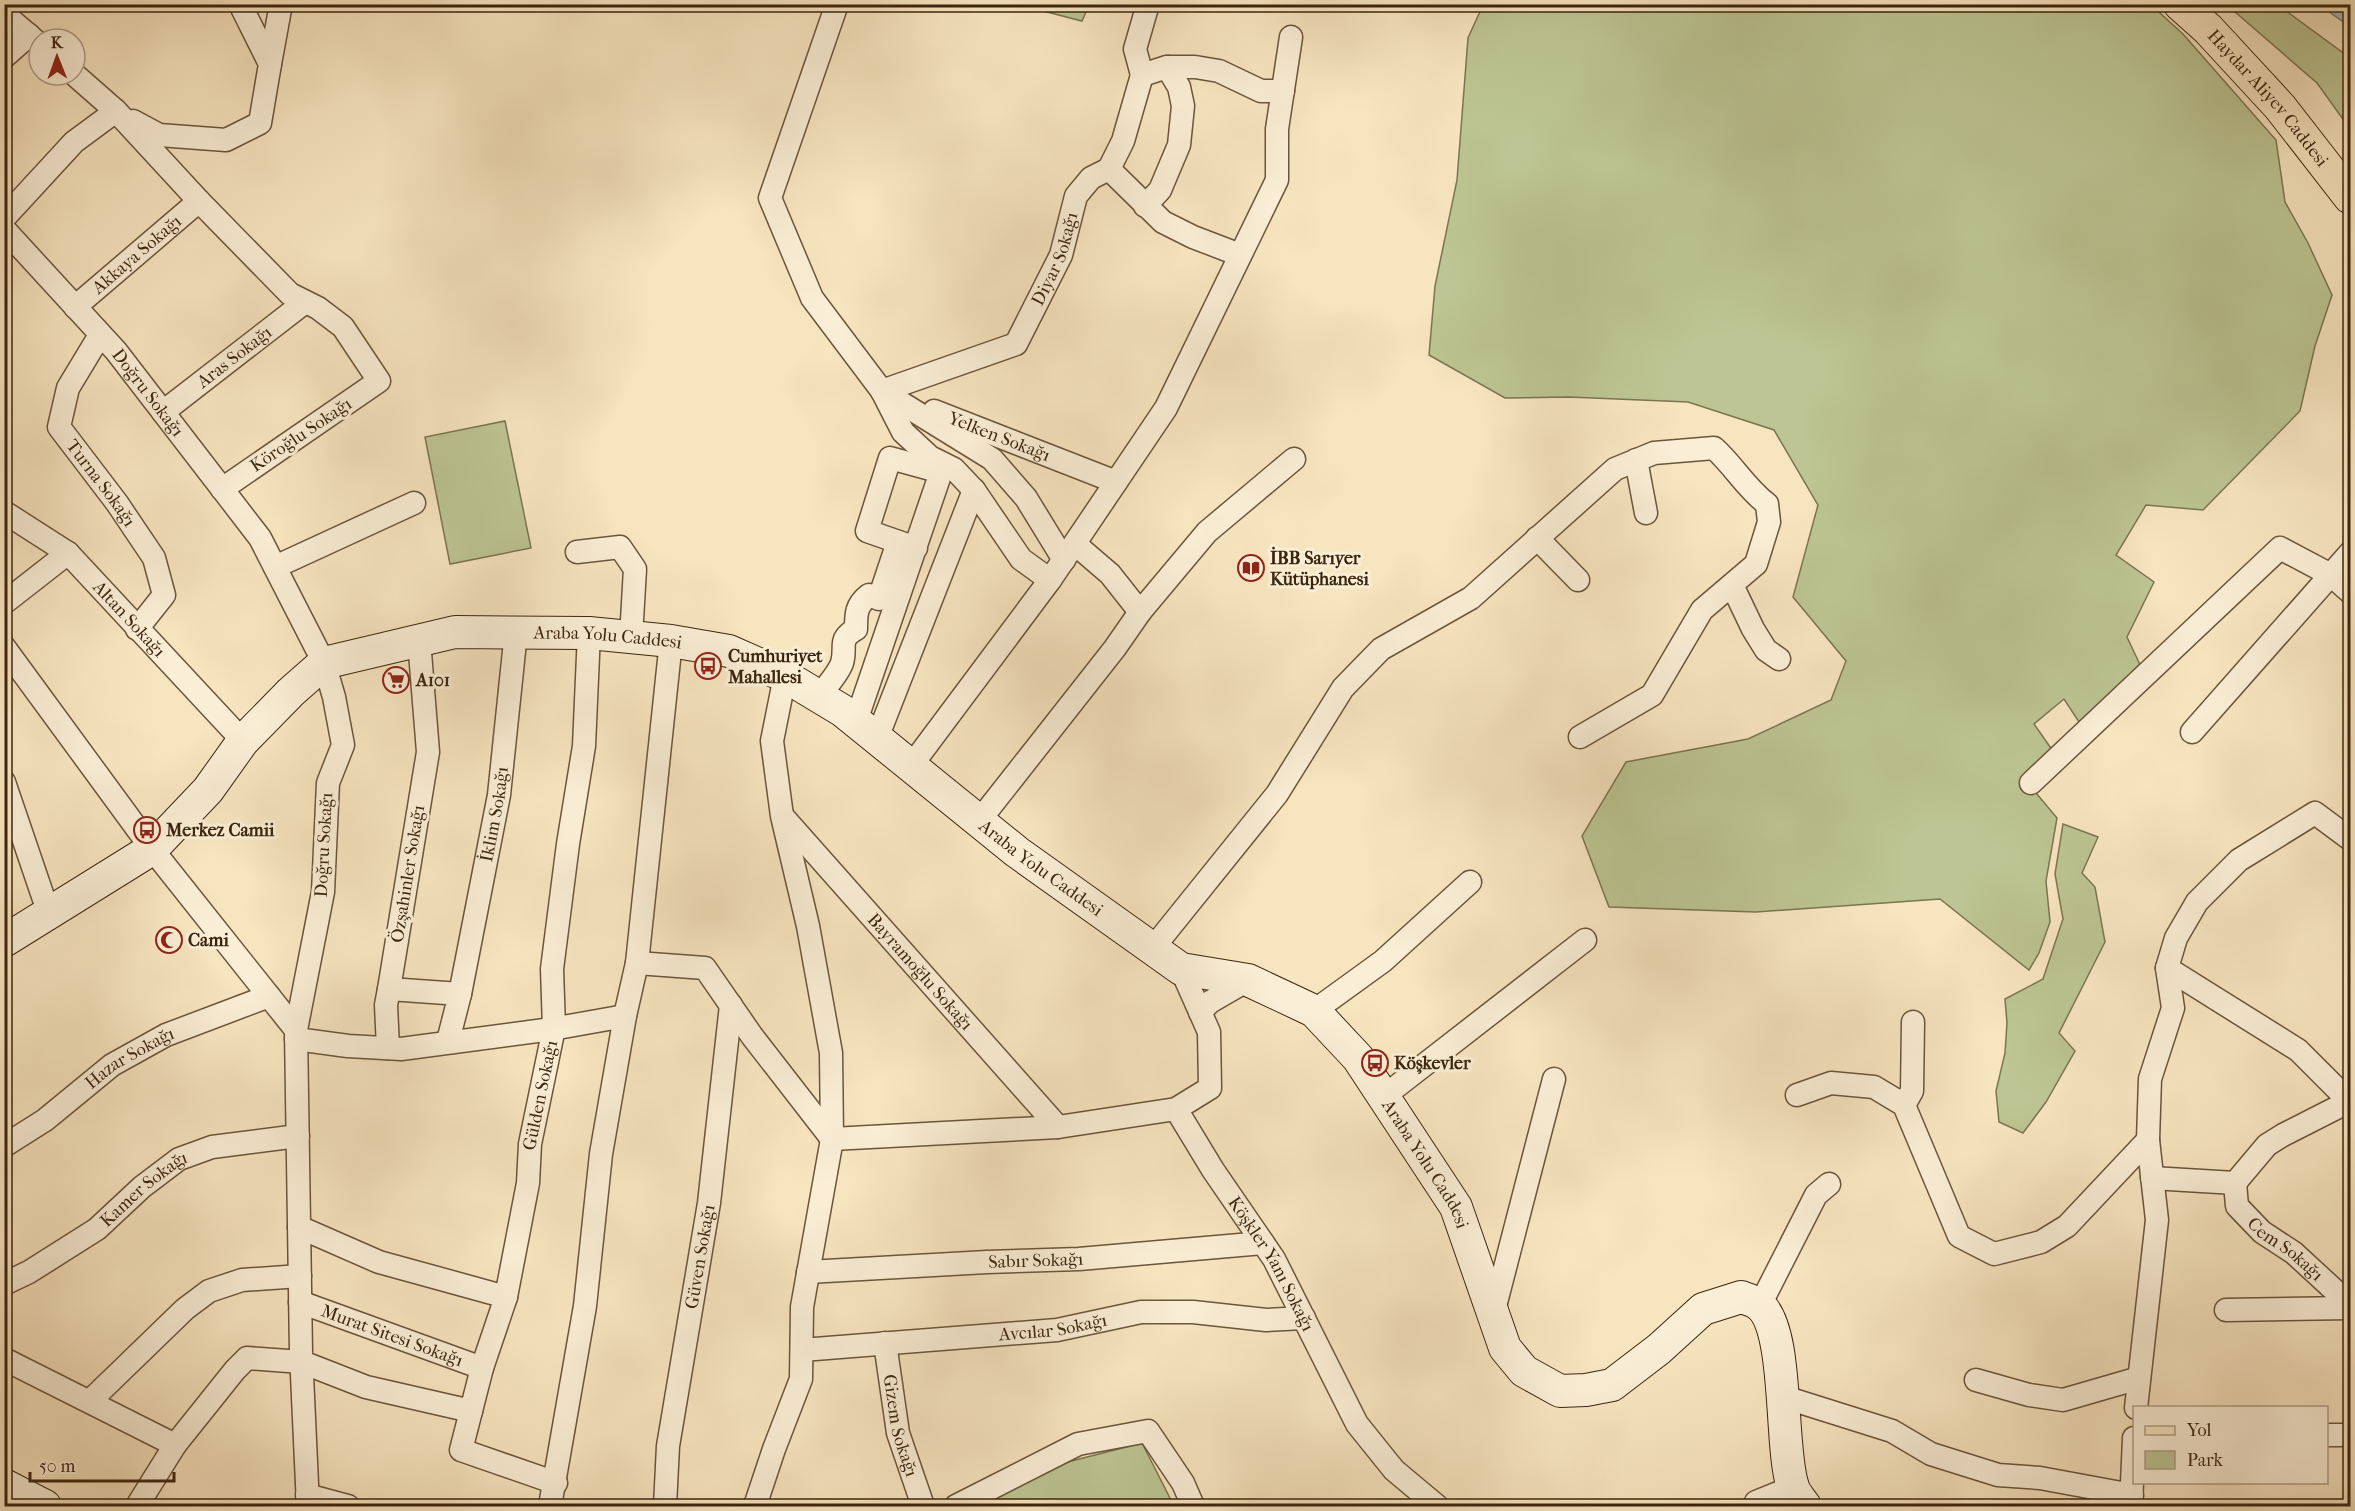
<svg xmlns="http://www.w3.org/2000/svg" width="2355" height="1511" font-family="'IM FELL French Canon',serif">
  <style>
    .green { fill: #bcc593; stroke: #7c7551; stroke-width: 1.5 }
    .water { fill: #9dbfb6; stroke: #768173; stroke-width: 1.5 }
    .lines { fill: none; stroke-linecap: round; stroke-linejoin: round }
    .street-casing { stroke: #6b553b; stroke-width: 25 }
    .secondary-casing { stroke: #3c250f; stroke-width: 34 }
    .primary-casing { stroke: #3c250f; stroke-width: 35 }
    .street { stroke: #faeed6; stroke-width: 22 }
    .secondary { stroke: #faeed6; stroke-width: 32 }
    .primary { stroke: #f7e5c0; stroke-width: 33 }
    .labels { text-anchor: middle; dominant-baseline: central; stroke-width: 6; stroke-linejoin: round; paint-order: stroke }
    .street-label { font-size: 18px; fill: #3c250f; stroke: #faeed6 }
    .poi-label { font-size: 18px; font-weight: bold; fill: #3c250f; stroke: #faeed6; text-anchor: start }
  </style>
  <rect width="100%" height="100%" fill="#f7e5c0"/>
  <filter id="stains"><feTurbulence type="fractalNoise" baseFrequency=".00333" numOctaves="4"/><feColorMatrix values="0 0 0 0 .2 0 0 0 0 .09 0 0 0 0 .02 0 0 0 .5 -.17"/></filter>
  <radialGradient id="worn" r=".72"><stop offset=".6" stop-color="#630" stop-opacity="0"/><stop offset="1" stop-color="#630" stop-opacity=".3"/></radialGradient>
  <g class="green">
    <polygon points="1020,5 1089,4 1089,5 1082,21"/>
    <polygon points="1483,5 2151,5 2183,34 2276,140 2285,202 2308,243 2332,295 2315,346 2300,411 2203,510 2146,505 2116,555 2154,582 2127,637 2143,671 2083,728 2064,699 2034,724 2055,754 2026,781 2057,818 2046,881 2050,922 2039,953 2029,970 1940,899 1756,912 1609,907 1582,836 1626,762 1748,739 1831,700 1846,661 1793,597 1818,505 1774,430 1688,402 1569,397 1505,398 1429,355 1435,286 1457,180 1468,38"/>
    <polygon points="2227,5 2278,5 2350,58 2350,129 2317,83"/>
    <polygon points="505,421 531,548 450,564 425,437"/>
    <polygon points="2063,824 2098,837 2082,873 2095,887 2105,942 2059,1033 2075,1051 2046,1102 2023,1133 1999,1122 1996,1091 2005,1053 2007,1023 2005,999 2043,979 2063,919 2055,874"/>
    <polygon points="1142,1443 1174,1506 980,1506 1052,1466"/>
  </g>
  <polygon class="water" points="2320,5 2350,5 2350,27"/>
  <g class="lines">
    <defs>
      <g id="street">
        <polyline points="837,4 770,198 812,298 882,391 992,459 1026,498 1064,560"/>
        <polyline points="4,14 39,44"/>
        <polyline points="4,57 29,35"/>
        <polyline points="270,64 281,4"/>
        <polyline points="1142,75 1135,49 1148,4"/>
        <polyline points="116,111 199,201 290,294 318,308 343,327 379,381 222,489"/>
        <polyline points="133,121 159,135 226,140 260,123 270,64 240,4"/>
        <polyline points="1109,169 1123,141 1142,75 1167,67 1195,67 1219,71 1261,91 1283,91"/>
        <polyline points="1145,206 1160,190 1179,145 1183,106 1179,87 1167,67"/>
        <polyline points="4,218 74,142 116,111 75,75"/>
        <path id="s1" d="M4,229L116,351L260,538L324,663L334,697L343,745L328,783L323,892L296,1030"/>
        <path id="s2" d="M75,307L199,201"/>
        <path id="s3" d="M100,335L68,388L59,427L117,503L154,558L164,595L137,629"/>
        <path id="s4" d="M882,391L1016,344L1061,255L1076,196L1091,178L1109,169L1163,222L1193,237L1240,255"/>
        <polyline points="883,393 903,432 930,457 954,469 974,490 1021,559 1050,580"/>
        <path id="s5" d="M934,411L1116,482"/>
        <path id="s6" d="M163,412L305,302"/>
        <polyline points="1636,460 1646,513"/>
        <path id="s7" d="M4,512L68,553L243,741"/>
        <polyline points="1537,538 1578,580"/>
        <polyline points="1075,544 1110,574 1140,612"/>
        <polyline points="577,552 620,547 635,569 631,637"/>
        <polyline points="275,567 414,503"/>
        <polyline points="1732,585 1753,629 1766,650 1779,659"/>
        <polyline points="4,603 68,553"/>
        <polyline points="419,640 428,752 389,989 460,994 448,1041"/>
        <polyline points="4,647 152,849 296,1030 301,1353 308,1506"/>
        <path d="M819,696C826,687 838,674 842,663C847,646 837,640 856,629C856,614 856,605 869,595L879,599L898,542"/>
        <polyline points="856,721 941,472 890,458 867,531 916,548"/>
        <polyline points="2192,732 2350,553"/>
        <polyline points="877,738 974,490"/>
        <polyline points="911,766 1050,580 1166,408 1277,180 1277,129 1291,37"/>
        <polyline points="4,782 49,914"/>
        <polyline points="2031,783 2280,548 2331,575 2350,592"/>
        <path id="s8" d="M785,819L1058,1127"/>
        <polyline points="979,821 1115,648 1140,612 1207,532 1294,459"/>
        <path d="M1153,948L1277,794L1343,688L1381,649L1471,598L1615,469L1654,453L1714,448C1734,466 1746,488 1767,504L1769,522L1756,564L1702,610L1652,695L1580,737"/>
        <polyline points="637,963 705,968 752,1036 832,1139 1058,1127 1176,1109 1210,1088 1209,1032 1181,969"/>
        <polyline points="2167,968 2298,1050 2350,1102"/>
        <path id="s9" d="M460,994L499,795L516,632"/>
        <polyline points="1314,1011 1383,961 1470,882"/>
        <polyline points="1200,1012 1210,1002 1248,980"/>
        <polyline points="296,1039 348,1046 401,1049 552,1029 625,1016"/>
        <polyline points="388,1048 386,1005 389,989"/>
        <polyline points="1797,1095 1831,1083 1874,1087 1904,1105 1959,1236 1994,1254 2041,1242 2067,1226 2148,1140"/>
        <polyline points="1383,1097 1585,940"/>
        <polyline points="1904,1105 1912,1091 1913,1022"/>
        <path id="s10" d="M1176,1109L1213,1170L1274,1259L1357,1424L1394,1470L1437,1506"/>
        <path id="s11" d="M4,1146L45,1120L112,1065L166,1035L269,996"/>
        <polyline points="2152,1178 2235,1183 2267,1145 2283,1135 2350,1101"/>
        <path id="s12" d="M2235,1183L2237,1206L2262,1232L2294,1253L2345,1300L2350,1309"/>
        <polyline points="299,1227 379,1262 506,1297"/>
        <path id="s13" d="M808,1272L987,1262L1079,1259L1263,1243"/>
        <path id="s14" d="M4,1284L29,1272L97,1229L142,1187L179,1159L212,1147L298,1136"/>
        <path id="s15" d="M300,1302L482,1368"/>
        <polyline points="1760,1305 1816,1195 1829,1184"/>
        <polyline points="2226,1310 2350,1308"/>
        <polyline points="1493,1314 1554,1079"/>
        <path id="s16" d="M885,1343L898,1433L923,1506"/>
        <path id="s17" d="M802,1350L1057,1330L1141,1312H1193L1266,1320L1304,1318"/>
        <polyline points="4,1359 175,1445 137,1506"/>
        <polyline points="1976,1380 2029,1395 2063,1400 2139,1378"/>
        <polyline points="1784,1397 1892,1431 1931,1454 1998,1475 2040,1478 2132,1495"/>
        <polyline points="90,1401 185,1309 209,1291 242,1280 300,1276"/>
        <polyline points="2136,1408 2157,1220 2148,1140 2150,1079 2173,1008 2167,968 2176,938 2197,902 2239,860 2315,813 2350,839"/>
        <polyline points="2326,1435 2350,1435"/>
        <polyline points="175,1445 235,1370 247,1358 302,1362 366,1387 471,1411"/>
        <path id="s18" d="M556,1483L461,1450L482,1368L506,1297L528,1183L530,1144L554,1028L552,969L568,844L584,746L589,633"/>
        <polyline points="307,1495 348,1506"/>
        <polyline points="550,1506 585,1306 601,1154 625,1016 637,963 671,641"/>
        <path id="s19" d="M665,1506L668,1446L709,1203L731,1005"/>
        <polyline points="755,1506 774,1449 801,1379 802,1307 832,1139 831,1053 808,926 782,816 772,741 785,676"/>
        <polyline points="956,1506 1078,1444 1148,1431 1183,1483 1193,1506"/>
        <polyline points="1755,1506 1756,1502 1793,1487"/>
        <polyline points="2131,1506 2134,1438"/>
      </g>
      <g id="secondary">
        <path id="s20" d="M4,941L152,849L208,790L243,741L291,692L324,663L455,632L589,633L671,641L729,651L785,676L843,711L1017,852L1181,969L1248,980L1314,1011L1358,1058L1456,1207L1505,1348L1524,1371L1560,1391L1586,1390L1612,1385L1659,1349L1703,1309L1741,1297C1747,1299 1754,1301 1758,1304C1790,1326 1779,1448 1793,1487C1795,1494 1801,1500 1805,1506"/>
        <polyline points="4,1485 45,1506"/>
      </g>
      <g id="primary">
        <path id="s21" d="M2180,4L2208,29L2280,107L2350,197"/>
      </g>
    </defs>
    <use href="#street" class="street-casing"/>
    <use href="#secondary" class="secondary-casing"/>
    <use href="#primary" class="primary-casing"/>
    <use href="#street" class="street"/>
    <use href="#secondary" class="secondary"/>
    <use href="#primary" class="primary"/>
  </g>
  <defs>
    <symbol id="library-ring" viewBox="-11 -11 22 22"><circle r="9.5" fill="#faeed6" stroke="#8f2418" stroke-width="1.5"/><path d="M-6-4Q-3-5.5-.7-3.5V5Q-3 3-6 4ZM6-4Q3-5.5 .7-3.5V5Q3 3 6 4Z" fill="#8f2418"/></symbol>
    <symbol id="bus-ring" viewBox="-11 -11 22 22"><circle r="9.5" fill="#faeed6" stroke="#8f2418" stroke-width="1.5"/><path d="M-5-6H5V4H4V6H2V4H-2V6H-4V4H-5ZM-3.5-4V0h7V-4ZM-3.5 1.2v1.5H-2V1.2ZM2 1.2v1.5H3.5V1.2Z" fill="#8f2418"/></symbol>
    <symbol id="supermarket-ring" viewBox="-11 -11 22 22"><circle r="9.5" fill="#faeed6" stroke="#8f2418" stroke-width="1.5"/><path d="M-6-5.5h2.5l.6 2H6L4.5 2H-2.5L-4.4-4H-6ZM-1.5 3.2a1.3 1.3 0 1 0 .1 0ZM3 3.2a1.3 1.3 0 1 0 .1 0Z" fill="#8f2418"/></symbol>
    <symbol id="mosque-ring" viewBox="-11 -11 22 22"><circle r="9.5" fill="#faeed6" stroke="#8f2418" stroke-width="1.5"/><path d="M3.5-4.9A6 6 0 1 0 3.5 4.9A5 5 0 1 1 3.5-4.9Z" fill="#8f2418"/></symbol>
  </defs>
  <g fill-rule="evenodd">
    <use href="#library-ring" x="1236" y="553" width="30" height="30"/>
    <use href="#bus-ring" x="693" y="651" width="30" height="30"/>
    <use href="#supermarket-ring" x="381" y="665" width="30" height="30"/>
    <use href="#bus-ring" x="132" y="815" width="30" height="30"/>
    <use href="#mosque-ring" x="154" y="925" width="30" height="30"/>
    <use href="#bus-ring" x="1360" y="1048" width="30" height="30"/>
  </g>
  <g class="labels">
    <g class="street-label">
      <text stroke="none"><textPath href="#s21" startOffset="129">Haydar Aliyev Caddesi</textPath></text>
      <text stroke="none"><textPath href="#s2" startOffset="81">Akkaya Sokağı</textPath></text>
      <text stroke="none"><textPath href="#s4" startOffset="236">Diyar Sokağı</textPath></text>
      <text stroke="none"><textPath href="#s6" startOffset="90">Aras Sokağı</textPath></text>
      <text stroke="none"><textPath href="#s1" startOffset="218">Doğru Sokağı</textPath></text>
      <text transform="translate(301 435) rotate(-34)">Köroğlu Sokağı</text>
      <text stroke="none"><textPath href="#s5" startOffset="70">Yelken Sokağı</textPath></text>
      <text stroke="none"><textPath href="#s3" startOffset="172">Turna Sokağı</textPath></text>
      <text stroke="none"><textPath href="#s7" startOffset="166">Altan Sokağı</textPath></text>
      <text stroke="none"><textPath href="#s20" startOffset="716">Araba Yolu Caddesi</textPath></text>
      <text stroke="none"><textPath href="#s9" startOffset="183">İklim Sokağı</textPath></text>
      <text transform="translate(324 845) rotate(-87)">Doğru Sokağı</text>
      <text stroke="none"><textPath href="#s20" startOffset="1220">Araba Yolu Caddesi</textPath></text>
      <text transform="translate(408 874) rotate(-81)">Özşahinler Sokağı</text>
      <text stroke="none"><textPath href="#s8" startOffset="204">Bayramoğlu Sokağı</textPath></text>
      <text stroke="none"><textPath href="#s11" startOffset="154">Hazar Sokağı</textPath></text>
      <text stroke="none"><textPath href="#s18" startOffset="465">Gülden Sokağı</textPath></text>
      <text stroke="none"><textPath href="#s20" startOffset="1724">Araba Yolu Caddesi</textPath></text>
      <text stroke="none"><textPath href="#s14" startOffset="170">Kamer Sokağı</textPath></text>
      <text stroke="none"><textPath href="#s12" startOffset="88">Cem Sokağı</textPath></text>
      <text stroke="none"><textPath href="#s19" startOffset="252">Güven Sokağı</textPath></text>
      <text stroke="none"><textPath href="#s13" startOffset="228">Sabır Sokağı</textPath></text>
      <text stroke="none"><textPath href="#s10" startOffset="182">Köşkler Yanı Sokağı</textPath></text>
      <text stroke="none"><textPath href="#s17" startOffset="252">Avcılar Sokağı</textPath></text>
      <text stroke="none"><textPath href="#s15" startOffset="98">Murat Sitesi Sokağı</textPath></text>
      <text stroke="none"><textPath href="#s16" startOffset="84">Gizem Sokağı</textPath></text>
    </g>
    <g class="poi-label">
      <text x="1270" y="558">İBB Sarıyer<tspan x="1270" dy="21">Kütüphanesi</tspan></text>
      <text x="728" y="656">Cumhuriyet<tspan x="728" dy="21">Mahallesi</tspan></text>
      <text x="416" y="680">A101</text>
      <text x="166" y="830">Merkez Camii</text>
      <text x="188" y="940">Cami</text>
      <text x="1394" y="1063">Köşkevler</text>
    </g>
  </g>
  <rect width="2355" height="1511" fill="none" stroke="#f7e5c0" stroke-width="24"/>
  <rect x="6" y="6" width="2343" height="1499" fill="none" stroke="#3c250f" stroke-width="3"/>
  <rect x="12" y="12" width="2331" height="1487" fill="none" stroke="#3c250f" stroke-width="1.5"/>
  <rect x="2133" y="1406" width="195" height="78" fill="#faeed6" stroke="#ae9e86" stroke-width="1.5"/>
  <rect x="2145" y="1426" width="30" height="9" fill="#f7e5c0" stroke="#ae9e86" stroke-width="1.5"/>
  <text x="2187" y="1436" font-size="18" fill="#3c250f">Yol</text>
  <rect x="2145" y="1451" width="30" height="18" fill="#bcc593" stroke="#ae9e86" stroke-width="1.5"/>
  <text x="2187" y="1466" font-size="18" fill="#3c250f">Park</text>
  <g transform="translate(57 57) rotate(359)"><circle r="28" fill="#faeed6" stroke="#ae9e86" stroke-width="1.5"/>
  <path d="M0-4.5L10 22L0 15L-10 22Z" fill="#8f2418"/>
  <text y="-9" font-size="16" font-weight="bold" text-anchor="middle" fill="#3c250f">K</text>
  </g>
  <path d="M30 1472v9h144v-9" fill="none" stroke="#3c250f" stroke-width="3"/>
  <text x="39" y="1472" font-size="18" fill="#3c250f" stroke="#faeed6" stroke-width="4.5" paint-order="stroke">50 m</text>
  <rect width="100%" height="100%" filter="url(#stains)"/>
  <rect width="100%" height="100%" fill="url(#worn)"/>
</svg>
